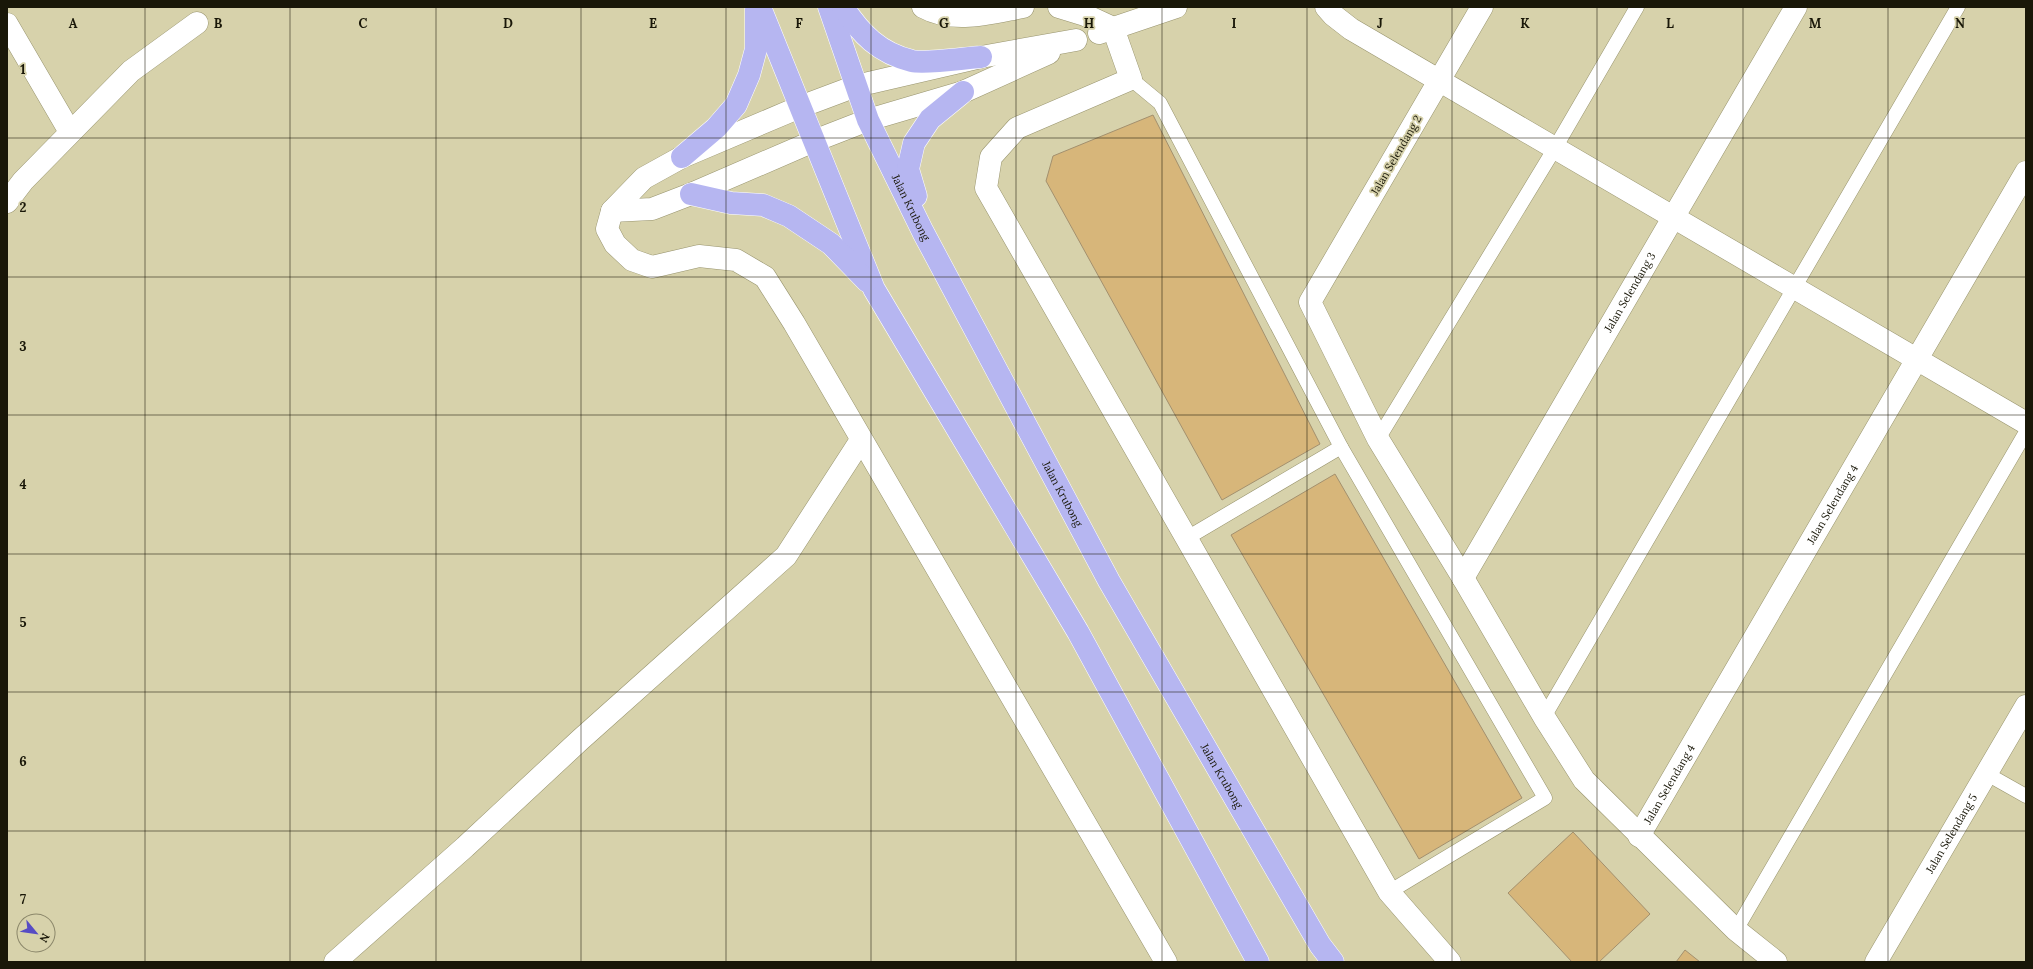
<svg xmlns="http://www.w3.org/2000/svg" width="2033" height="969" font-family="Lora,serif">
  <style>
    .building { fill: #d7b67a; stroke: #a3906e }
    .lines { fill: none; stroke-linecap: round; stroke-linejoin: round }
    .service-casing { stroke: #98946e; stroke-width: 15 }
    .minor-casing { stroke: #98946e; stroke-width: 23 }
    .primary-casing { stroke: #fff; stroke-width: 23 }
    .service { stroke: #fff; stroke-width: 14 }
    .minor { stroke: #fff; stroke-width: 22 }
    .primary { stroke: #b6b6f1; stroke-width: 22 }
    .grid { fill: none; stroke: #191708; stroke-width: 1; stroke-opacity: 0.55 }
    .labels { text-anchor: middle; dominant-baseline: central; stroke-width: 3.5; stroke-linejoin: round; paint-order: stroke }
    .street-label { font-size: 11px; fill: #191708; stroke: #d7d2ab }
    .grid-label { font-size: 13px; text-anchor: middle; font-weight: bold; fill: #191708; stroke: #d7d2ab; stroke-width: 3.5; stroke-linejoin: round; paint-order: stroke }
  </style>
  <rect width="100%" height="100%" fill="#d7d2ab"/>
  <g class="building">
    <polygon points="1153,115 1320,444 1222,500 1046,181 1053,156"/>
    <polygon points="1335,474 1522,798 1419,859 1231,535"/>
    <polygon points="1573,832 1650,914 1599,962 1572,962 1508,893"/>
    <polygon points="1685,950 1700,962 1676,962"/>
  </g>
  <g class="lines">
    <defs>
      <g id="service">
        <polyline points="1131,79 1160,103 1341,447 1545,798 1389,892"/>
        <polyline points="1378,439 1555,148 1637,7"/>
        <polyline points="1187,538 1341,447"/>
        <polyline points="1544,717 1958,7"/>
        <polyline points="1987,774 2026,796"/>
        <polyline points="1736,930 2026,432"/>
      </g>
      <g id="minor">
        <path d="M923,7C954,24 990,13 1023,7"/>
        <polyline points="1059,7 1085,15 1113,28 1131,79 1017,128 991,157 986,188 1389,892 1450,962"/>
        <polyline points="1326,7 1333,15 1351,29 2026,423"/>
        <polyline points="1482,7 1310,302 1378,439 1463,578 1544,717 1584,780 1736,930 1776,962"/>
        <polyline points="7,24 70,132"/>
        <polyline points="1099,33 1176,7"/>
        <polyline points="1076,40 981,57 856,86 800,107 682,157 644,178 612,211 607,229 615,244 632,260 652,267 699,256 736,260 765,277 794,323 1166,962"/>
        <polyline points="7,202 23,181 131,71 197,23"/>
        <polyline points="612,211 652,209 691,194 814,141 868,120 963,92 1049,53"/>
        <path id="s1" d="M1463,578L1796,7"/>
        <path id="s2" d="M1639,836L2026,172"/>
        <polyline points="335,962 465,847 580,740 786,556 861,440"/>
        <path id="s3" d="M1876,962L2026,706"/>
      </g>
      <g id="primary">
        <polyline points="760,7 874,289 1078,632 1258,962"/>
        <path id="s4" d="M829,7L868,120L923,232L1109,581L1320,945L1333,962"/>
        <path d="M843,7C861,34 879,53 912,61C926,64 965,58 981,57"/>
        <polyline points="682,157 716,128 736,105 749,75 756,49 756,10"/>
        <polyline points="691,194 731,203 763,205 789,216 831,244 867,281"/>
        <polyline points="916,196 908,169 914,143 930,119 963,92"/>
      </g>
    </defs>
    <use href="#service" class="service-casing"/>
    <use href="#minor" class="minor-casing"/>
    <use href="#primary" class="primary-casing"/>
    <use href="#service" class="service"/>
    <use href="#minor" class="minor"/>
    <use href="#primary" class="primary"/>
  </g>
  <path class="grid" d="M145,7V962M290,7V962M436,7V962M581,7V962M726,7V962M871,7V962M1016,7V962M1162,7V962M1307,7V962M1452,7V962M1597,7V962M1743,7V962M1888,7V962M7,138H2026M7,277H2026M7,415H2026M7,554H2026M7,692H2026M7,831H2026"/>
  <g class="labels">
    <g class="street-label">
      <text transform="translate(1396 155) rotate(-60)">Jalan Selendang 2</text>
      <text stroke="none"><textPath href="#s4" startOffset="217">Jalan Krubong</textPath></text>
      <text stroke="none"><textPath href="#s1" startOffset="331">Jalan Selendang 3</textPath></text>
      <text stroke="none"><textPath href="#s4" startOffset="541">Jalan Krubong</textPath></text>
      <text stroke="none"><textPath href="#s2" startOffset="384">Jalan Selendang 4</textPath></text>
      <text stroke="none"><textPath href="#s4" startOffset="865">Jalan Krubong</textPath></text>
      <text stroke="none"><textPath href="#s2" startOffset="60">Jalan Selendang 4</textPath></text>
      <text stroke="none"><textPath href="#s3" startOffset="149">Jalan Selendang 5</textPath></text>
    </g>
  </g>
  <g class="grid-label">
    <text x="73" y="28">A</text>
    <text x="218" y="28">B</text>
    <text x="363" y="28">C</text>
    <text x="508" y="28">D</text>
    <text x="653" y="28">E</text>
    <text x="799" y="28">F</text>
    <text x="944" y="28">G</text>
    <text x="1089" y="28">H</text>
    <text x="1234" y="28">I</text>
    <text x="1380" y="28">J</text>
    <text x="1525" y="28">K</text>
    <text x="1670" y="28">L</text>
    <text x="1815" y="28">M</text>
    <text x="1960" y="28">N</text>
    <text x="23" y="74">1</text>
    <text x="23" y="212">2</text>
    <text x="23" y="351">3</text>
    <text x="23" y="489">4</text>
    <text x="23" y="627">5</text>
    <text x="23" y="766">6</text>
    <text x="23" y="904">7</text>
  </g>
  <rect width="2033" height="969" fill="none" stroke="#191708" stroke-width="16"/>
  <g transform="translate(36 933) rotate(119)"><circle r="19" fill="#d7d2ab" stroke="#8b876a"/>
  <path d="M0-3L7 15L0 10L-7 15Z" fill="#574cc4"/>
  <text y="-6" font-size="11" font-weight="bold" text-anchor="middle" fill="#191708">N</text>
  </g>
</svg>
